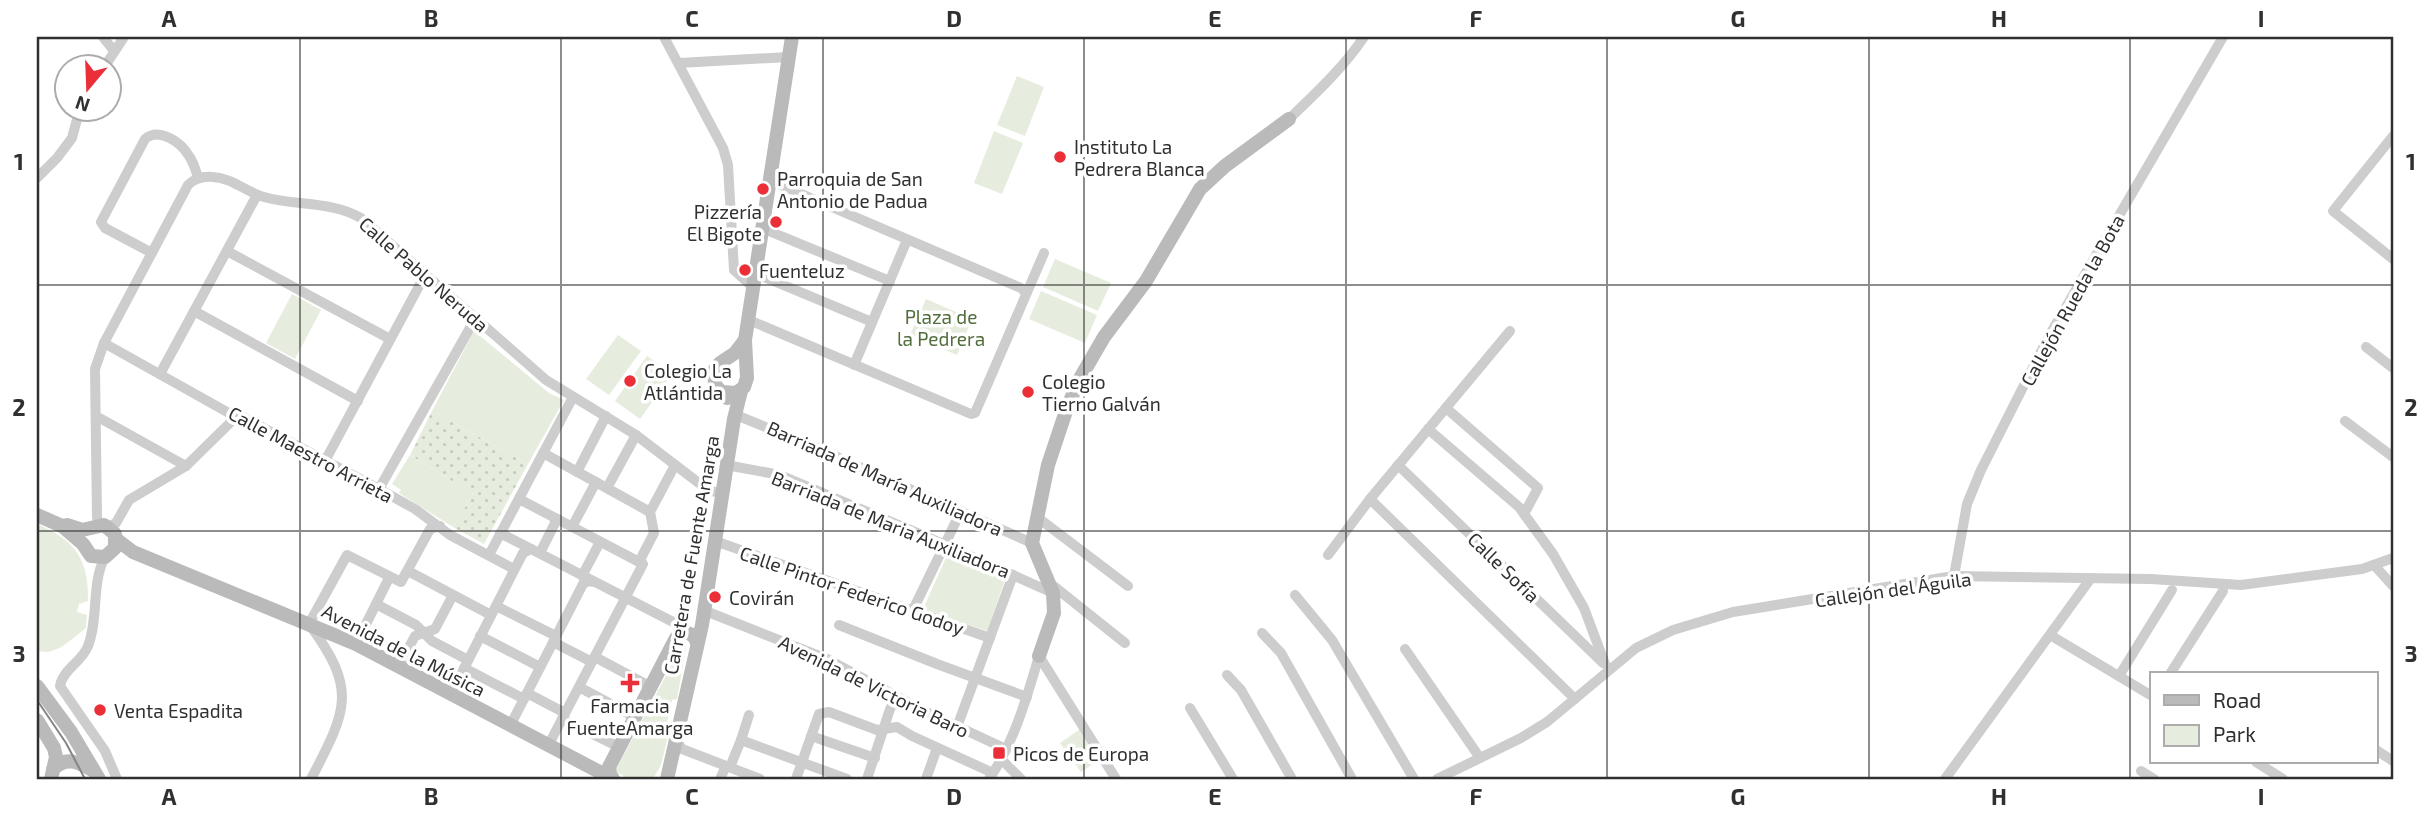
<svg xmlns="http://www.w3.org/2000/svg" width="2430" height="816" font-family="'Exo 2',sans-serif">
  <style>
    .grass { fill: url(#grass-dots) }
    .green { fill: #e6edde }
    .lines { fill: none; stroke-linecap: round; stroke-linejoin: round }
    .street { stroke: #cdcdcd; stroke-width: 10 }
    .secondary { stroke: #bababa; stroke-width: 14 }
    .tram { stroke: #858585; stroke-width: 2 }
    .grid { fill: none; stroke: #303030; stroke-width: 2; stroke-opacity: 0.55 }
    .poi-dot { fill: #ea2f38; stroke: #fff; stroke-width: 2.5 }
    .labels { text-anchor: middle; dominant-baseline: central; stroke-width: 7; stroke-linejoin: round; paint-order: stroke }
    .poi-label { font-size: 19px; fill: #303030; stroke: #fff; text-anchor: start }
    .street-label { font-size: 19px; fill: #303030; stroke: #fff }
    .park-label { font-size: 19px; fill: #526e3c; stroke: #fff }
    .neatline { fill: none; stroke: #303030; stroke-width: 2.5 }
    .grid-label { font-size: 23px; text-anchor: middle; font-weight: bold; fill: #303030 }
  </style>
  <defs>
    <pattern id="grass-dots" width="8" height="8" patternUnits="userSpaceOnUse" patternTransform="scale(1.75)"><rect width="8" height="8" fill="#e6edde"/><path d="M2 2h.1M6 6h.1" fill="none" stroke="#c6ccbf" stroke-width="1.8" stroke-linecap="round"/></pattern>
  </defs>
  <rect width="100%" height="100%" fill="#fff"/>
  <polygon class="grass" points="432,411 528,464 484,544 453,527 473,494 410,455"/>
  <g class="green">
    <polygon points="1017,76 1044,87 1025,136 997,125"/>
    <polygon points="994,131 1023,143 1002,194 974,183"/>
    <polygon points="1055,259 1111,283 1098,311 1043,287"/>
    <polygon points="1041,291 1097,315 1085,343 1029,319"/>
    <polygon points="292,294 321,310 295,359 266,343"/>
    <polygon points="926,299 972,319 957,355 910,335"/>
    <polygon points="474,331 549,393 564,400 528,464 432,411"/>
    <polygon points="618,335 641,351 609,395 586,379"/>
    <polygon points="647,356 672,374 640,419 615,401"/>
    <polygon points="410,455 473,494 453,527 399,493 401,490 392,484"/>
    <path d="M37,524C75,540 89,559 88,601L79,604L77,612L87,615L86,628C72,638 55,658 37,650Z"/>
    <polygon points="949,551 1006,577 987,631 923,609"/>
    <polygon points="684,642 687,642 677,699 672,700 667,723 670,728 661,765 653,779 629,779 615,771"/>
    <polygon points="1083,727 1102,758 1081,772 1060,743"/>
  </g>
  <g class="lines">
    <g class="street">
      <polyline points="103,37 114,51"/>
      <polyline points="664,37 723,148 728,165 734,270 754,288"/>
      <polyline points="679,63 789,57"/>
      <polyline points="105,66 124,37"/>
      <path d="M1289,119C1316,93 1343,68 1364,37"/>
      <polyline points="2393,136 2333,211 2393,259"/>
      <polyline points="37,178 57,158 72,138 80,108"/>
      <polyline points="771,181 1021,288 1026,293"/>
      <polyline points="764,229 890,281"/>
      <polyline points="227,251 390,339"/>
      <path d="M152,253L105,228L101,222L145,139C159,127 181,142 189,156C194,163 196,171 198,178"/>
      <polyline points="757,274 872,322"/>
      <polyline points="194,311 358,401"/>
      <polyline points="749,320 971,414 975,413 1044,253"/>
      <polyline points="104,343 236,417 243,417 379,489 415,509 450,535 514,569"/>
      <polyline points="2366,347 2393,368"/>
      <polyline points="854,365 907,240"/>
      <polyline points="160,374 257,195"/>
      <polyline points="1446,408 1538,488 1524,514"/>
      <polyline points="736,415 810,445 1032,543"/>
      <polyline points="96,416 186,466"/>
      <polyline points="2345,421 2393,457"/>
      <polyline points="1428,429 1519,507 1553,554 1584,608 1605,664"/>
      <polyline points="543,453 650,512"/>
      <polyline points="325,461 425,275"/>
      <polyline points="726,465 780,475 946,545 1053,593"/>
      <polyline points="1398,465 1603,663"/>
      <polyline points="577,472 606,416"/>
      <polyline points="607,488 636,435"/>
      <polyline points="379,489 475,319"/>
      <polyline points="519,499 643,564 548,746"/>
      <polyline points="1370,499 1575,699"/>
      <polyline points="1037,517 1128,586"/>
      <path d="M99,525L97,517L95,369L104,343L188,185C195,178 203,176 213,177C232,178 246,192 264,197C296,206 332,201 361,218L546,380L636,435L708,490L723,494"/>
      <polyline points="108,527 116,523 129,500 186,466 236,417"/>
      <polyline points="572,527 596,482"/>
      <polyline points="500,533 673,622 683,632"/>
      <polyline points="715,541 990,638"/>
      <polyline points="540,553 557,519"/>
      <polyline points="489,555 573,397"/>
      <polyline points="1328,555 1370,499 1510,331"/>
      <path d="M105,557C91,583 99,618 88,646C82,662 63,669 60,686L105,751L117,779"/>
      <polyline points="639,562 654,533 650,512 675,465"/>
      <polyline points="2374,565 2393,586"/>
      <polyline points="408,571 491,615"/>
      <polyline points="582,576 600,542"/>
      <polyline points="1954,576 1967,504 1981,470 2049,336 2223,37"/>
      <polyline points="1051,584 1125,643"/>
      <polyline points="1295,595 1332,640 1414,779"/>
      <polyline points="376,604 416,625 432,641 468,660"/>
      <polyline points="496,606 556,636"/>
      <polyline points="703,610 827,659 920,709 1006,749"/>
      <polyline points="912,612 961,511"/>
      <polyline points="839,625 937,664 1027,697"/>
      <polyline points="1262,633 1281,653 1352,779"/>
      <polyline points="2050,635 2152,696"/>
      <polyline points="480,636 540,667"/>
      <polyline points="553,642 592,662"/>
      <polyline points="356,644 389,578"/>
      <polyline points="1405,649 1480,758"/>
      <polyline points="1039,656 1116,779"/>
      <polyline points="595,657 651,687"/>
      <polyline points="399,666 415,636 435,629 453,595"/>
      <polyline points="464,668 524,699"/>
      <polyline points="2170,674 2223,591"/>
      <polyline points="1227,675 1241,690 1292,779"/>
      <polyline points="2119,676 2172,590"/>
      <polyline points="579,687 635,717"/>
      <polyline points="527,693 565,713"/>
      <polyline points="451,694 523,553 531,549"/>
      <polyline points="1190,708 1233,779"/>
      <polyline points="562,719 619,747"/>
      <polyline points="510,726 583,584 588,581 594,582"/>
      <polyline points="957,727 1013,575"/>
      <polyline points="677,736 678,743 682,749 760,779"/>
      <polyline points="811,736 875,758"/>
      <polyline points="741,740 749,715"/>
      <polyline points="2376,750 2393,761"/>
      <polyline points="1001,759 1021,779"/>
      <polyline points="2256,762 2283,779"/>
      <polyline points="730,767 741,740 847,779"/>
      <polyline points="2141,771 2154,779"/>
      <path d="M311,779C347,710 358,690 309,624L347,555L401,582L430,529L440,526"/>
      <polyline points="720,779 726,766"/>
      <polyline points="796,779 819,714 829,712 877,730 897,727 912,736 993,773"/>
      <polyline points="867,779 890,709 897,697"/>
      <polyline points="926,779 937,748"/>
      <path d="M989,779C1014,743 1027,697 1039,656"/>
      <polyline points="1437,779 1521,738 1547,722 1636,648 1673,630 1733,612 1954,576 2151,579 2241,585 2362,569 2393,558"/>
      <polyline points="1945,779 2091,578"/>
    </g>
    <g class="secondary">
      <polyline points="722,392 736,393 744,387 747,378 745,340 792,37"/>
      <polyline points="727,398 715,385 714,371 720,363 735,353 745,340"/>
      <polyline points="37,515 62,526 83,544 91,556 105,557 115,548 115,534 104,525 82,530 67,525 62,526"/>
      <polyline points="116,539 133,552 356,644 613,779"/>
      <polyline points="1039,656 1054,613 1053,593 1032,543 1048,465 1067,408 1079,380 1104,337 1146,281 1200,189 1225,166 1289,119"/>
      <polyline points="37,686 71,732 99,779"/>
      <polyline points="37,720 54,748 56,757 51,779"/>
      <path d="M53,769C67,755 80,763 94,771"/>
      <path d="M613,779L610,774L609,767L676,638L683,632C691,633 695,636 697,643"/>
      <polyline points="667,779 702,625 734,419 741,391"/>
    </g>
    <polyline class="tram" points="37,700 66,743 85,779"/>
  </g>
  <path class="grid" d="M300,37V779M561,37V779M823,37V779M1084,37V779M1346,37V779M1607,37V779M1869,37V779M2130,37V779M37,285H2393M37,531H2393"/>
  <g class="poi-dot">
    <circle cx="1060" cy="157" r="7"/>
    <circle cx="763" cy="189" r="7"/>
    <circle cx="776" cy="222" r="7"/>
    <circle cx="745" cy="270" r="7"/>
    <circle cx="630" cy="381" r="7"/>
    <circle cx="1028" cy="392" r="7"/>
    <circle cx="715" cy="597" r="7"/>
    <path d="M626.5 672.5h7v7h7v7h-7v7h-7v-7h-7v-7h7z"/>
    <circle cx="100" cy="710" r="7"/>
    <rect x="992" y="746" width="14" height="14" rx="3.5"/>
  </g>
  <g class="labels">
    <g class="poi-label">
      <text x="1074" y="146">Instituto La<tspan x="1074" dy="22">Pedrera Blanca</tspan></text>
      <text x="777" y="178">Parroquia de San<tspan x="777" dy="22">Antonio de Padua</tspan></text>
      <text x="762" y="211" text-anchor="end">Pizzería<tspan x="762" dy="22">El Bigote</tspan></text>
      <text x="759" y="270">Fuenteluz</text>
      <text x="644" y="370">Colegio La<tspan x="644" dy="22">Atlántida</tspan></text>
      <text x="1042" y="381">Colegio<tspan x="1042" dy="22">Tierno Galván</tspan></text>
      <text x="729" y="597">Covirán</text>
      <text x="630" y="705" text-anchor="middle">Farmacia<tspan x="630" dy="22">FuenteAmarga</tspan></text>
      <text x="114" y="710">Venta Espadita</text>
      <text x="1013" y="753">Picos de Europa</text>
    </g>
    <g class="street-label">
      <text transform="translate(424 274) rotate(41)">Calle Pablo Neruda</text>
      <text transform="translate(2072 300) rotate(-61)">Callejón Rueda la Bota</text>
      <text transform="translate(311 454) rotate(28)">Calle Maestro Arrieta</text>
      <text transform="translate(885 478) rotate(24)">Barriada de María Auxiliadora</text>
      <text transform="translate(891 524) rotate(22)">Barriada de Maria Auxiliadora</text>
      <text transform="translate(691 555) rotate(-80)">Carretera de Fuente Amarga</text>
      <text transform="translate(1504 567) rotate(44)">Calle Sofía</text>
      <text transform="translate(1893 589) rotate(-8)">Callejón del Águila</text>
      <text transform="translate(852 590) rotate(19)">Calle Pintor Federico Godoy</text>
      <text transform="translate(404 650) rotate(27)">Avenida de la Música</text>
      <text transform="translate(874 686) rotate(26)">Avenida de Victoria Baro</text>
    </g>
    <g class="park-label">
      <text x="941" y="316">Plaza de<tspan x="941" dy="22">la Pedrera</tspan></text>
    </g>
  </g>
  <rect width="2430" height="816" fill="none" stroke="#ffffff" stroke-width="77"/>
  <rect x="2150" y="672" width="228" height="91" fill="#ffffff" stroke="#acacac" stroke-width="2"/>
  <rect x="2164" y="695" width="35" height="10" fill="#bababa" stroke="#acacac" stroke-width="2"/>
  <text x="2213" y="708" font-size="21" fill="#303030">Road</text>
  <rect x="2164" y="725" width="35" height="21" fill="#e6edde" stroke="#acacac" stroke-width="2"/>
  <text x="2213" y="742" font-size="21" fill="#303030">Park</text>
  <g transform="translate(88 88) rotate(199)"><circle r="33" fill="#ffffff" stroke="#acacac" stroke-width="2"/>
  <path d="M0-5L12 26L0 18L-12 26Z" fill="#ea2f38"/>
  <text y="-10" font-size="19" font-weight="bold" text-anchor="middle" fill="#303030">N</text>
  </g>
  <rect x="38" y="38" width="2354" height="740" class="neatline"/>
  <g class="grid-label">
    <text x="169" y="27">A</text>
    <text x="431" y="27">B</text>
    <text x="692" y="27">C</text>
    <text x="954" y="27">D</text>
    <text x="1215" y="27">E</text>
    <text x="1476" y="27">F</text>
    <text x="1738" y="27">G</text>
    <text x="1999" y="27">H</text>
    <text x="2261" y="27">I</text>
    <text x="19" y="170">1</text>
    <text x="2411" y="170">1</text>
    <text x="19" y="416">2</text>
    <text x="2411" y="416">2</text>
    <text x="19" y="662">3</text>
    <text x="2411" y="662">3</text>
    <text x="169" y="805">A</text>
    <text x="431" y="805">B</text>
    <text x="692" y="805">C</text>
    <text x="954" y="805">D</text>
    <text x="1215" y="805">E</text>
    <text x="1476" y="805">F</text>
    <text x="1738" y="805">G</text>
    <text x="1999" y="805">H</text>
    <text x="2261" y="805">I</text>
  </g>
</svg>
